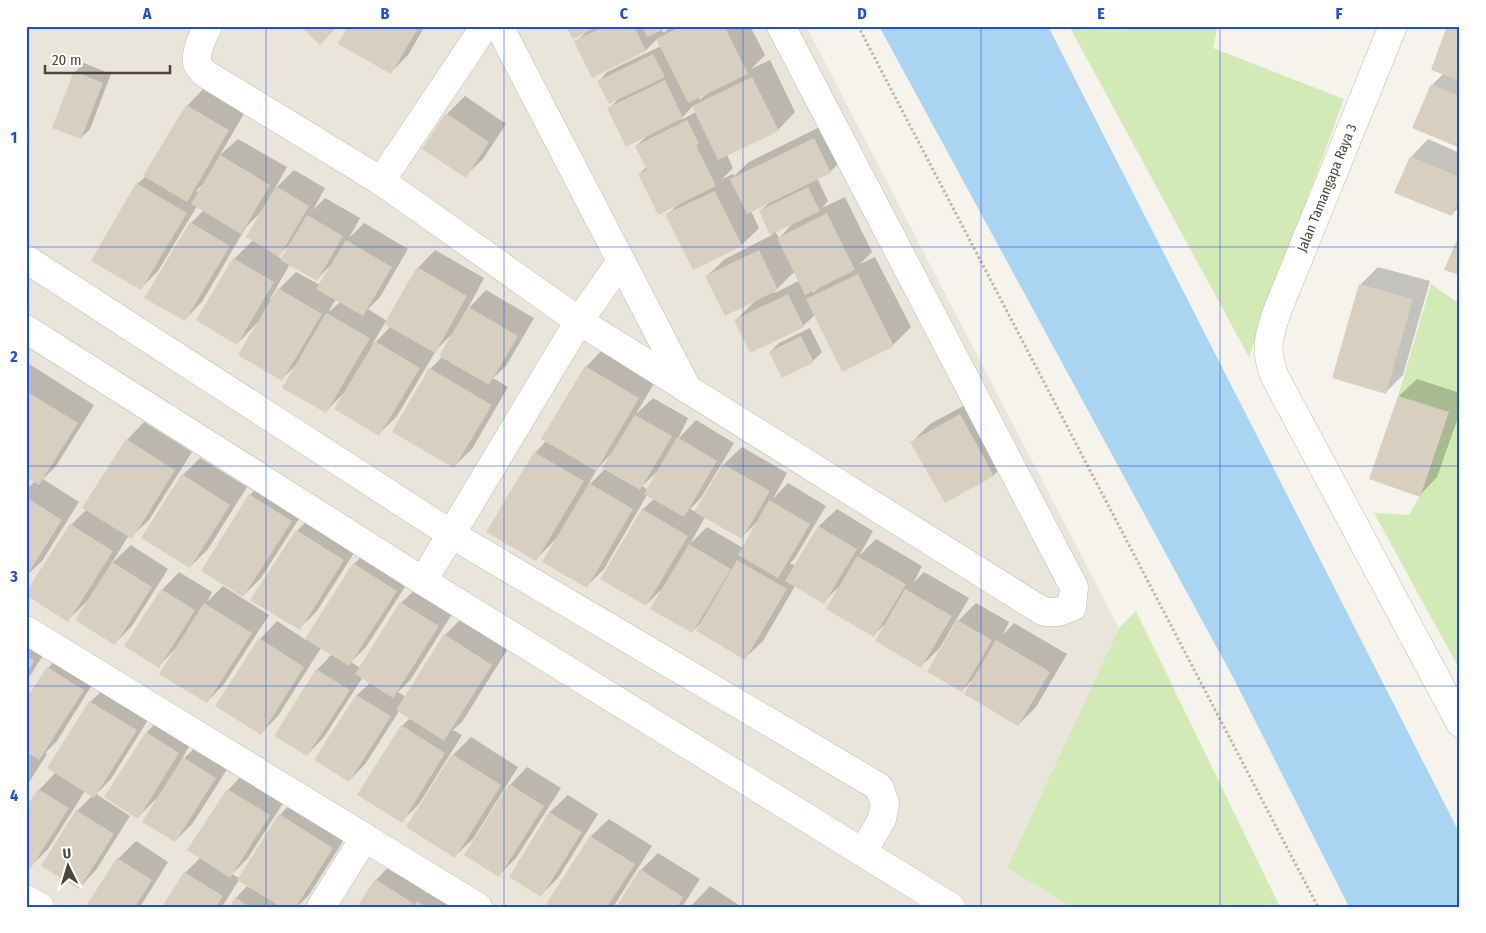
<svg xmlns="http://www.w3.org/2000/svg" width="1486" height="933" font-family="'Fira Sans Condensed',sans-serif">
  <style>
    .residential { fill: #eae5da }
    .green { fill: #d2eab5 }
    .water { fill: #a9d4f2 }
    .shadow { fill: #0003; fill-rule: evenodd }
    .building { fill: #d8cfc1 }
    .lines { fill: none; stroke-linecap: round; stroke-linejoin: round }
    .street-casing { stroke: #c2bbae; stroke-width: 29 }
    .path { stroke: #c4b79f; stroke-width: 3; stroke-dasharray: 2.5 2.5; stroke-linecap: butt }
    .street { stroke: #fff; stroke-width: 28 }
    .grid { fill: none; stroke: #1d4ed8; stroke-width: 1; stroke-opacity: 0.55 }
    .labels { text-anchor: middle; dominant-baseline: central; stroke-width: 5; stroke-linejoin: round; paint-order: stroke }
    .street-label { font-size: 14px; fill: #4b4439; stroke: #fff }
    .neatline { fill: none; stroke: #1d4ed8; stroke-width: 2 }
    .grid-label { font-size: 16px; text-anchor: middle; font-weight: bold; fill: #1d4ed8 }
  </style>
  <rect width="100%" height="100%" fill="#f6f3ec"/>
  <polygon class="residential" points="26,26 806,26 1119,628 1007,868 1072,907 26,907"/>
  <g class="green">
    <polygon points="1069,26 1218,26 1213,48 1344,99 1249,357"/>
    <polygon points="1431,284 1460,304 1460,670 1374,513 1409,515 1420,496 1448,412 1398,396"/>
    <polygon points="1136,611 1280,907 1072,907 1007,868 1119,628"/>
  </g>
  <polygon class="water" points="879,26 1048,26 1460,834 1460,907 1349,907 1235,681"/>
  <g class="shadow">
    <polygon points="349,26 425,26 408,55 391,72"/>
    <path d="M568,26H667L661,29L664,33L670,26H750L765,55L751,69L770,60L795,112L778,130L727,155L733,168L722,179L733,174L734,176L749,162L832,121L848,154L830,172L817,178L828,201L822,208L845,197L872,252L860,264L875,257L911,327L893,345L815,315L803,326L735,321L756,300L707,276L725,259L772,235L760,211L769,203L751,211L759,228L742,245L667,215L677,205L639,174L647,167L636,146L647,136L609,109L619,98L599,81L607,72L661,46L657,39L646,50L592,76L576,42L585,33ZM707,93L700,100L699,97ZM693,106L696,112L681,120V119ZM794,222L779,238L775,231ZM795,271L800,280L775,293L774,292ZM819,287L813,293L812,290Z"/>
    <polygon points="1449,26 1460,26 1460,146 1432,85 1443,74 1432,69"/>
    <polygon points="84,63 111,74 90,129 81,138 75,72"/>
    <path d="M204,88L245,112L220,155L238,139L287,167L274,190L294,170L325,188L313,210L325,198L360,218L349,238L364,223L408,249L380,297L368,309L387,321L418,268L435,250L484,278L467,310L486,290L534,318L506,366L493,378L508,387L472,449L454,466L430,369L443,356L452,334L437,349L397,416L379,434L344,393L325,412L298,363L282,379L257,323L237,344L197,320L234,259L253,240L261,212L246,227L202,302L184,320L191,223L204,210L197,206L158,271L141,288L137,184L145,177L187,106ZM203,184L199,192L196,191ZM291,243L282,259L277,256ZM290,264L317,279L331,265L320,285L296,272L279,289L272,300L270,299ZM336,299L340,302L330,311H329ZM385,323L391,326L374,344L373,343Z"/>
    <polygon points="465,96 506,124 483,159 465,176 424,148 447,114"/>
    <polygon points="1428,139 1460,153 1460,206 1451,215 1411,157"/>
    <polygon points="1378,267 1430,281 1403,375 1386,392 1360,285"/>
    <polygon points="810,328 822,352 813,361 782,376 770,352 779,343"/>
    <path d="M603,349L656,380L636,414L653,398L688,418L678,439L696,420L734,443L701,498L690,509L696,512L724,464L742,447L787,473L773,499L788,483L826,506L795,558L790,563L795,566L819,526L837,509L873,531L859,556L876,539L922,566L914,582L924,572L969,598L939,649L921,666L884,625L874,635L840,586L823,602L795,586L763,641L745,658L700,624L692,632L663,588L646,605L602,579L643,509L654,499L647,495L604,569L586,587L556,539L536,559L535,453L546,441L586,367ZM611,454L606,468L587,487L597,469ZM657,472L648,490L642,486ZM705,517L741,538L757,522L743,548L707,527L690,544Z"/>
    <polygon points="26,362 94,405 56,466 43,479 79,502 42,561 26,576 26,490 35,481 26,475"/>
    <polygon points="1417,379 1460,393 1460,412 1437,477 1420,495 1371,478 1399,396"/>
    <polygon points="978,398 1011,457 994,475 945,501 912,442 930,424"/>
    <polygon points="144,422 192,452 149,520 131,537 129,535 111,564 131,545 168,569 132,626 114,644 88,600 68,620 71,525 87,509 127,440"/>
    <polygon points="200,458 247,487 208,549 190,567 183,475"/>
    <polygon points="268,477 309,503 261,578 243,596 203,570 250,495"/>
    <polygon points="314,513 361,542 317,611 299,629 297,531"/>
    <polygon points="372,546 414,573 366,647 351,662 360,668 401,603 419,586 456,608 411,679 398,692 406,697 445,635 462,618 509,647 462,722 453,730 462,735 419,804 401,822 402,726 410,718 399,711 366,763 349,781 316,760 357,695 371,682 363,677 324,737 307,755 317,670 332,654 321,648 278,716 261,733 260,639 277,621 306,640 354,564"/>
    <polygon points="179,572 212,592 207,602 223,586 269,615 224,684 207,702 174,650 159,666 126,646 162,590"/>
    <polygon points="976,603 1009,622 1003,635 1014,623 1067,654 1036,707 1018,725 972,680 962,690 929,671 958,621"/>
    <polygon points="26,628 51,643 26,682"/>
    <polygon points="65,650 100,672 57,741 45,753 47,754 26,787 26,701 48,668"/>
    <polygon points="108,685 153,712 111,779 96,794 130,816 96,870 79,888 77,811 93,795 85,791 48,849 31,866 39,790 56,772 90,702"/>
    <polygon points="164,715 196,735 180,762 202,741 233,760 193,823 175,841 159,796 138,817 147,732"/>
    <polygon points="471,737 518,767 473,839 455,856 408,827 453,755"/>
    <polygon points="527,767 561,788 516,858 499,875 510,785"/>
    <polygon points="245,772 287,797 248,858 232,874 239,878 280,815 297,797 350,830 309,895 297,907 230,907 236,898 248,885 239,880 222,907 163,907 185,873 201,857 228,790"/>
    <polygon points="568,795 598,814 558,878 541,895 510,876 550,812"/>
    <polygon points="609,819 652,846 613,907 552,907 548,904 591,836"/>
    <polygon points="136,841 168,862 140,907 88,906 118,859"/>
    <polygon points="658,853 700,879 682,907 618,907 641,870"/>
    <polygon points="393,862 429,885 425,894 435,884 457,907 358,907 376,880"/>
    <polygon points="710,886 742,907 690,907"/>
  </g>
  <g class="building">
    <polygon points="300,26 338,26 320,45"/>
    <polygon points="348,26 411,26 417,30 391,74 338,44"/>
    <polygon points="566,26 599,26 573,39"/>
    <polygon points="605,26 634,26 646,51 592,78 574,41"/>
    <polygon points="642,26 670,26 647,37"/>
    <polygon points="682,26 724,26 748,74 688,103 656,39"/>
    <polygon points="1447,26 1460,29 1460,81 1431,70"/>
    <polygon points="653,54 665,77 609,104 597,81"/>
    <polygon points="74,71 103,83 81,139 52,128"/>
    <polygon points="752,77 779,131 718,160 692,106"/>
    <polygon points="665,80 683,118 626,147 607,108"/>
    <polygon points="1431,84 1460,96 1460,148 1412,128"/>
    <polygon points="186,105 229,130 187,202 143,176"/>
    <polygon points="446,113 489,142 466,178 422,149"/>
    <polygon points="687,120 699,144 696,145 716,186 658,215 638,174 647,170 635,146"/>
    <polygon points="814,138 831,173 747,214 730,179"/>
    <polygon points="220,155 270,185 241,234 191,204"/>
    <polygon points="1410,156 1460,177 1460,196 1452,216 1394,193"/>
    <polygon points="136,183 187,213 141,290 91,261"/>
    <polygon points="276,186 309,206 279,257 246,237"/>
    <polygon points="808,187 820,211 770,235 759,211"/>
    <polygon points="715,191 742,246 693,270 665,214"/>
    <polygon points="827,213 855,270 805,295 777,238"/>
    <polygon points="307,215 343,236 317,281 280,260"/>
    <polygon points="190,222 230,246 185,321 144,298"/>
    <polygon points="1460,233 1460,275 1444,270"/>
    <polygon points="346,240 392,267 363,316 316,289"/>
    <polygon points="759,250 778,290 725,316 705,276"/>
    <polygon points="233,258 274,282 237,345 196,320"/>
    <polygon points="417,267 467,296 435,353 384,324"/>
    <polygon points="858,274 894,346 842,372 806,299"/>
    <polygon points="1359,284 1413,299 1386,394 1332,378"/>
    <polygon points="278,288 322,314 282,381 238,355"/>
    <polygon points="788,294 804,327 750,353 734,320"/>
    <polygon points="468,307 518,336 489,385 439,356"/>
    <polygon points="326,313 370,338 326,413 282,388"/>
    <polygon points="801,336 814,362 782,378 769,352"/>
    <polygon points="375,341 420,368 379,436 334,409"/>
    <polygon points="585,366 639,398 596,471 541,439"/>
    <polygon points="429,368 492,405 454,468 392,432"/>
    <polygon points="26,391 78,423 39,485 26,477"/>
    <polygon points="1398,396 1449,412 1420,497 1369,479"/>
    <polygon points="960,414 994,476 945,503 910,442"/>
    <polygon points="635,415 672,436 640,490 602,468"/>
    <polygon points="677,437 717,461 684,517 644,494"/>
    <polygon points="126,439 175,470 132,539 82,508"/>
    <polygon points="534,452 584,481 536,561 486,532"/>
    <polygon points="723,464 770,491 742,539 694,512"/>
    <polygon points="182,474 230,505 190,568 141,538"/>
    <polygon points="589,483 633,509 587,588 542,562"/>
    <polygon points="249,494 292,521 243,597 201,571"/>
    <polygon points="26,497 62,520 26,577"/>
    <polygon points="769,500 810,524 778,578 738,555"/>
    <polygon points="642,509 688,536 646,606 600,579"/>
    <polygon points="70,524 113,551 68,622 26,595 26,592"/>
    <polygon points="818,526 857,549 824,604 785,581"/>
    <polygon points="296,530 344,560 300,630 250,600"/>
    <polygon points="689,544 731,569 692,633 650,609"/>
    <polygon points="857,556 906,584 874,637 826,609"/>
    <polygon points="737,560 787,589 745,660 696,631"/>
    <polygon points="112,562 152,587 115,645 75,620"/>
    <polygon points="353,563 397,591 349,666 305,639"/>
    <polygon points="161,589 195,610 159,668 124,646"/>
    <polygon points="905,589 952,616 921,668 875,641"/>
    <polygon points="400,602 439,626 393,698 355,674"/>
    <polygon points="204,603 252,633 207,703 159,674"/>
    <polygon points="957,620 992,640 962,692 927,672"/>
    <polygon points="444,634 492,665 444,741 396,710"/>
    <polygon points="259,638 304,667 261,735 215,706"/>
    <polygon points="996,640 1050,672 1018,726 964,694"/>
    <polygon points="26,656 34,661 26,674"/>
    <polygon points="47,667 84,690 39,760 26,752 26,699"/>
    <polygon points="316,669 350,690 307,756 274,736"/>
    <polygon points="356,695 391,716 349,782 314,760"/>
    <polygon points="89,701 137,730 94,798 47,768"/>
    <polygon points="401,725 445,753 402,823 357,795"/>
    <polygon points="146,732 179,753 138,819 104,797"/>
    <polygon points="452,754 501,785 455,858 406,827"/>
    <polygon points="183,757 216,778 175,842 142,822"/>
    <polygon points="509,784 544,806 499,877 464,855"/>
    <polygon points="38,789 69,808 31,868 26,865 26,807"/>
    <polygon points="227,789 270,815 230,878 187,850"/>
    <polygon points="76,810 114,834 79,889 41,866"/>
    <polygon points="549,812 582,832 541,897 509,877"/>
    <polygon points="279,814 333,848 296,907 281,907 237,880"/>
    <polygon points="590,836 635,864 607,907 550,907 546,904"/>
    <polygon points="117,858 152,880 135,907 86,906"/>
    <polygon points="640,869 683,897 677,907 616,907"/>
    <polygon points="184,872 223,896 216,907 162,907"/>
    <polygon points="375,879 413,903 410,907 357,907"/>
    <polygon points="235,897 250,907 229,907"/>
    <polygon points="417,901 426,907 413,907"/>
  </g>
  <g class="lines">
    <defs>
      <g id="street">
        <path d="M208,26C203,36 195,51 197,63C198,66 202,70 204,73L381,181L579,321L1044,612H1058L1072,607L1074,587L781,26"/>
        <polyline points="499,26 686,386"/>
        <path d="M1393,26L1278,309C1269,335 1264,348 1274,375L1460,723"/>
        <polyline points="381,181 485,26"/>
        <polyline points="26,259 451,534 879,787 885,803 882,819 863,852"/>
        <polyline points="26,329 423,581 951,907"/>
        <polyline points="423,581 579,321 621,261"/>
        <polyline points="26,630 478,907"/>
        <polyline points="26,899 40,907"/>
        <polyline points="321,907 365,837"/>
      </g>
    </defs>
    <use href="#street" class="street-casing"/>
    <polyline class="path" points="858,26 1318,907"/>
    <use href="#street" class="street"/>
  </g>
  <path class="grid" d="M266,26V907M504,26V907M743,26V907M981,26V907M1220,26V907M26,247H1460M26,466H1460M26,686H1460"/>
  <g class="labels">
    <g class="street-label">
      <text transform="translate(1327 188) rotate(-68)">Jalan Tamangapa Raya 3</text>
    </g>
  </g>
  <rect width="1486" height="933" fill="none" stroke="#ffffff" stroke-width="55"/>
  <g transform="translate(68 866) rotate(355)" stroke="#ffffff" stroke-width="4" paint-order="stroke">
  <path d="M0-4L9 19L0 12L-9 19Z" fill="#4b4439"/>
  <text y="-8" font-size="14" font-weight="bold" text-anchor="middle" fill="#4b4439">U</text>
  </g>
  <path d="M45 65v8h125v-8" fill="none" stroke="#4b4439" stroke-width="2.5"/>
  <text x="52" y="65" font-size="15" fill="#4b4439" stroke="#ffffff" stroke-width="4" paint-order="stroke">20 m</text>
  <rect x="28" y="28" width="1430" height="878" class="neatline"/>
  <g class="grid-label">
    <text x="147" y="19">A</text>
    <text x="385" y="19">B</text>
    <text x="624" y="19">C</text>
    <text x="862" y="19">D</text>
    <text x="1101" y="19">E</text>
    <text x="1339" y="19">F</text>
    <text x="14" y="143">1</text>
    <text x="14" y="362">2</text>
    <text x="14" y="582">3</text>
    <text x="14" y="801">4</text>
  </g>
</svg>
